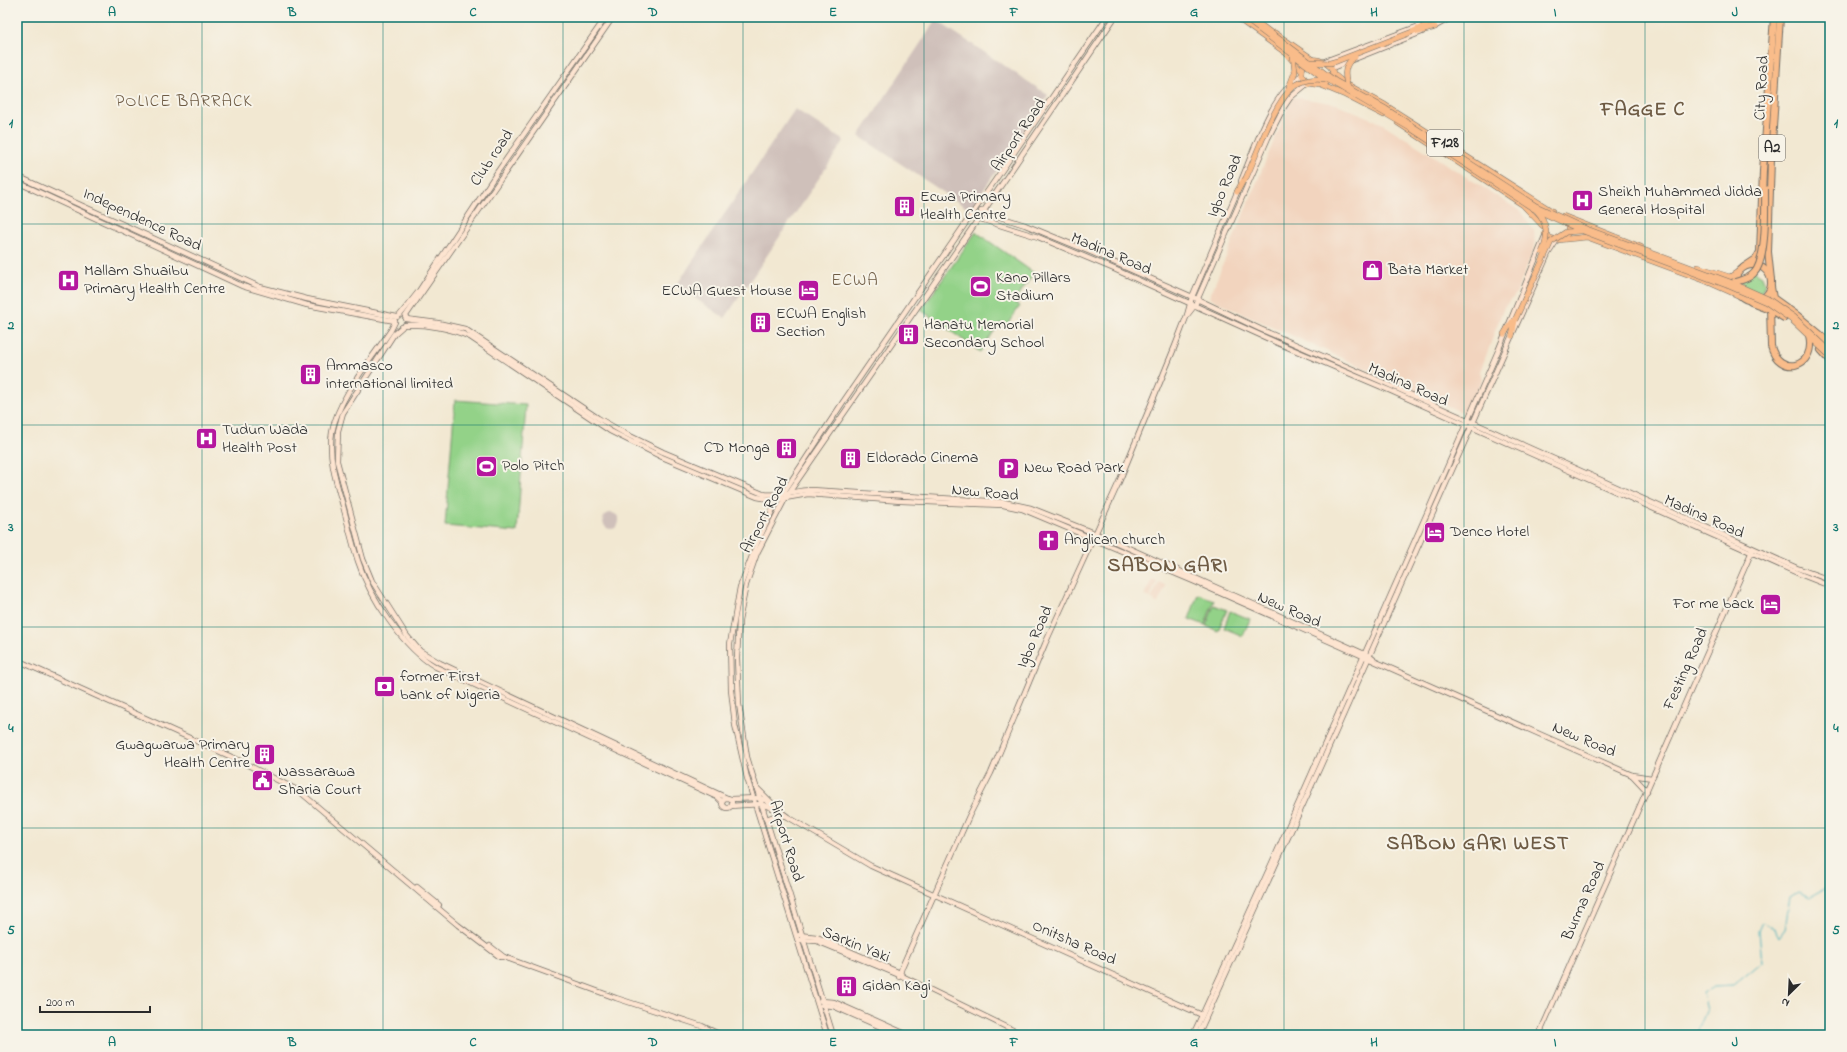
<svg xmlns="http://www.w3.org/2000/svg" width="1847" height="1052" font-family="'Indie Flower',sans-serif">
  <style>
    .built { fill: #f2d4be }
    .industrial { fill: #cfc0ba }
    .green { fill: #93d288; stroke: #5f7e5a }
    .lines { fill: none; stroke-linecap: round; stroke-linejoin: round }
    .stream { stroke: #3dadba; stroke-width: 1 }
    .secondary-casing { stroke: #716d65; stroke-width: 6 }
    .primary-casing { stroke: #716d65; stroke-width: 6 }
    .highway-casing { stroke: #716d65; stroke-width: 8 }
    .secondary { stroke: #fde4d0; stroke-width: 4.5 }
    .primary { stroke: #f9bc8a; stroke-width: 5 }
    .highway { stroke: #f9bc8a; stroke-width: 6 }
    .primary-bridge-casing { stroke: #716d65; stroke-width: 6; stroke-linecap: butt }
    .highway-bridge-casing { stroke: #716d65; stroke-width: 8; stroke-linecap: butt }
    .primary-bridge { stroke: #f9bc8a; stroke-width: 5 }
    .highway-bridge { stroke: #f9bc8a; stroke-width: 6 }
    .grid { fill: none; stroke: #0f766e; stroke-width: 1; stroke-opacity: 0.55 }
    .labels { text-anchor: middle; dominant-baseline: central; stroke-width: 4; stroke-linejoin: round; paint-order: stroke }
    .shield { fill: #f7f3e8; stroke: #686764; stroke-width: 1 }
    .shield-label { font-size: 15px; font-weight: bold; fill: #2b2b2b }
    .street-label { font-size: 16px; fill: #2b2b2b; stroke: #f7f3e8 }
    .poi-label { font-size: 16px; fill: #2b2b2b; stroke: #f7f3e8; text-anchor: start }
    .neighbourhood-label { font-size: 17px; letter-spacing: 1px; fill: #6e5b44; stroke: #f7f3e8 }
    .district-label { font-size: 20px; font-weight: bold; letter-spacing: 1px; fill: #6e5b44; stroke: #f7f3e8 }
    .neatline { fill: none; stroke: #0f766e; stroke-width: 1.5 }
    .grid-label { font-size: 13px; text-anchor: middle; font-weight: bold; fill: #0f766e }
  </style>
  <rect width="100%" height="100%" fill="#f7f3e8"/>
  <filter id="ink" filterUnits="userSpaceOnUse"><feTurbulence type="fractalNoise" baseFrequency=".025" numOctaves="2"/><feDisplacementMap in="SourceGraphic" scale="8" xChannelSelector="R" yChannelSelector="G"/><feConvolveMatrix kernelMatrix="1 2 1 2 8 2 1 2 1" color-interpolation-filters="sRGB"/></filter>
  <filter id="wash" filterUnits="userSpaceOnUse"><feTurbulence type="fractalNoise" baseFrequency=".012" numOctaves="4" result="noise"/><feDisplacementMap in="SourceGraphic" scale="16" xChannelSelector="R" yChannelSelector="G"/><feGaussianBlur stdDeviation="0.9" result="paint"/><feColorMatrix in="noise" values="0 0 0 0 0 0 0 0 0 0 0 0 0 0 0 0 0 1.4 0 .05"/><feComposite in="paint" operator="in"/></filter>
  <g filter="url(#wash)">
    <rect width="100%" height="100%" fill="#f2e8d2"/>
    <g class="built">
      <polygon points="1292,97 1337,104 1383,124 1520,211 1534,231 1535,246 1516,294 1504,307 1480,372 1483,378 1468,415 1209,298"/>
      <polygon points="1152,579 1157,581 1150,598 1144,596"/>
      <polygon points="1159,582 1166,586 1158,603 1154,602 1155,599 1151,600"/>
    </g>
    <g class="industrial">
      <polygon points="936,20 1048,95 970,210 859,136"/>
      <polygon points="795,109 844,141 725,318 676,286"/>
      <circle cx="611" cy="521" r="8"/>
    </g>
    <g class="green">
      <polygon points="976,232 1034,273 1014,302 1020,306 1006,326 1000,323 980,352 921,310"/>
      <polygon points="1754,271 1762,276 1765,284 1761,293 1756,295 1741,287 1742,278 1745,274"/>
      <polygon points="455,400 526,405 517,532 445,526"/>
      <polygon points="1198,594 1214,600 1205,625 1189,619"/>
      <polygon points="1214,605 1227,610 1218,631 1206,626"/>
      <polygon points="1230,611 1250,619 1243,636 1224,628"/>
    </g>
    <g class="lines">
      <polyline class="stream" points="1696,1035 1707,1009 1703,994 1714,987 1733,986 1762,962 1759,931 1763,922 1775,929 1779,937 1785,929 1790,897 1798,892 1810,897 1830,886"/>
    </g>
  </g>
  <g filter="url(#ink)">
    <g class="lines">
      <defs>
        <g id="secondary">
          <polyline points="1432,28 1452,17"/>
          <polyline points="1325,61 1419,26"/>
          <polyline points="1332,68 1422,32"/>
          <polyline points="17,176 260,287 307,299 397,317"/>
          <path d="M1241,181C1255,148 1271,94 1302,75"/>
          <polyline points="17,182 242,286 307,305 395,321"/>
          <polyline points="981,211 1025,225 1093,253 1197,299 1260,329 1385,383 1797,568 1830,580"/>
          <polyline points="977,218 1038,237 1114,269 1280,344 1391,391 1802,575 1830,586"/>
          <polyline points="1188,314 1195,305 1268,138 1284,107 1290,98 1308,83"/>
          <polyline points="400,315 419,291 498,171 606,17"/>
          <polyline points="405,317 613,17"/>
          <path d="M406,319L438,323L465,329L598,418L626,434L663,452L763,494C780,497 795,490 812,490L1004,502L1031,508L1104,537L1369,656L1373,659"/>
          <path d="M395,322L391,330C371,360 339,396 332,432C328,457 336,482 343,506C348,524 352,543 358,561C369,596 404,649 436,667L717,797L722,802"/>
          <path d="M405,325C426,324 451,328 470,337L610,431L662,457L757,497L774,500L808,494L901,501L1003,505L1022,509L1193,581L1632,775L1652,778"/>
          <polyline points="402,327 394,334 343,413 338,431 337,461 363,559 372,581 407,636 420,651 440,663 727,798"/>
          <polyline points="17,660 236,759 299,791 458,925 500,957 504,957 616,998 702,1026 721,1035"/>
          <polyline points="1632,775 1647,791"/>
          <polyline points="756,787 772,803"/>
          <circle cx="727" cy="803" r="5"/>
          <polyline points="730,799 759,798 765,800 788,817 871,866 1202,1015"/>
          <polyline points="730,806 761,804 777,810"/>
          <polyline points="766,819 777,815 785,816"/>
          <polyline points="417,887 439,905"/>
          <polyline points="799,935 817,937 898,972 903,976"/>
          <polyline points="801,940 817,941 904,977 1023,1035"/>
          <polyline points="490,946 504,957"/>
          <polyline points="899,977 902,967 969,816 991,773 1045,644 1119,482 1175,346 1187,315 1192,297 1238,190"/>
          <polyline points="821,1001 834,1002 908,1035"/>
          <polyline points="822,1005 833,1006 899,1035"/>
          <polyline points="827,1035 747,778 735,725 731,690 730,644 740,587 757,543 774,507 843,402 1107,17"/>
          <polyline points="833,1035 747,757 739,704 737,658 739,621 746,585 757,553 786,497 979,218 1115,17"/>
          <polyline points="1193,1035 1276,854 1428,511 1498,351 1545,236"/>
          <polyline points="1198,1035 1321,765 1548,254 1557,240"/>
          <polyline points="1539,1035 1752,551"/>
        </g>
        <g id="primary">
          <polyline points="1236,17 1286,53 1302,71"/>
          <polyline points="1412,32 1434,21"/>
          <polyline points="1418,32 1435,27"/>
          <polyline points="1275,33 1314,60"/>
          <polyline points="1332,73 1344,83 1385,105 1552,211"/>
          <path d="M1321,85C1357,72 1300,41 1302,75L1308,83L1321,85L1345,95L1384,115"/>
          <polyline points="1398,123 1523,205 1543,226"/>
          <polyline points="1237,192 1244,179"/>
          <polyline points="1563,216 1641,247"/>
          <polyline points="1545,233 1550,238 1557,240 1587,237 1706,281 1742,297"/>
          <polyline points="1561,239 1568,233 1568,222"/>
          <polyline points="1698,267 1730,277 1739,271"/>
          <polyline points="1504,334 1512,322"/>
          <polyline points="1512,336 1515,320"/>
        </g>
        <g id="highway">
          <circle cx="1753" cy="283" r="18"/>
          <polyline points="1744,267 1756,259 1760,252 1763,171 1774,17"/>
          <polyline points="1771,280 1768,252 1771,159 1780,17"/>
          <polyline points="1771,287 1773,298 1798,316 1821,335 1830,346"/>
          <polyline points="1751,302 1767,308 1784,318"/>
          <polyline points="1770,306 1771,346"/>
          <polyline points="1821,350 1830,360"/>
        </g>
      </defs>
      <use href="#secondary" class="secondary-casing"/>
      <use href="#primary" class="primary-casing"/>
      <use href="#highway" class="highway-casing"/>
      <use href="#secondary" class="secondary"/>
      <use href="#primary" class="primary"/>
      <use href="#highway" class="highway"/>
      <defs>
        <g id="primary-bridge">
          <polyline points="1243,17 1320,75 1410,128 1534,209 1583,231 1729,286 1766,302 1792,320 1830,356"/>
          <polyline points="1250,17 1335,81 1386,109 1536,206 1584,228 1730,282 1768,299 1794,317 1830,351"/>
          <polyline points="1309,62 1330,63 1337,61 1412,32"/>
          <path d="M1348,88C1344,76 1343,64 1355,57"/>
          <polyline points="1288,90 1295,72 1293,55"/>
          <path d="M1245,180C1257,155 1273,104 1293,87C1302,80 1315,78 1326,80"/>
          <path d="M1537,211C1547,222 1549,238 1542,252"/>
          <polyline points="1515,320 1551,242 1566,232 1580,231"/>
        </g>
        <g id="highway-bridge">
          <path d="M1735,282C1741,280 1749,279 1754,273C1767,260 1765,208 1765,189"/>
          <path d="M1771,346C1778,376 1817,370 1809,335"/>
        </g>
      </defs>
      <use href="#primary-bridge" class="primary-bridge-casing"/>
      <use href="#highway-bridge" class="highway-bridge-casing"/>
      <use href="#primary-bridge" class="primary-bridge"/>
      <use href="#highway-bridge" class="highway-bridge"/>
    </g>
  </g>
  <path class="grid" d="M202,17V1035M383,17V1035M563,17V1035M743,17V1035M924,17V1035M1104,17V1035M1284,17V1035M1464,17V1035M1645,17V1035M17,224H1830M17,425H1830M17,627H1830M17,828H1830"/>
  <defs>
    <symbol id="hospital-square" viewBox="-11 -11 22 22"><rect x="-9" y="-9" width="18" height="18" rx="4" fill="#b5179e" stroke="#f7f3e8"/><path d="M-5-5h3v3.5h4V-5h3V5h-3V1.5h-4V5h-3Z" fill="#fff"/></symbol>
    <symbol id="building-square" viewBox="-11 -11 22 22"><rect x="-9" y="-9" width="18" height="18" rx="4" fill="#b5179e" stroke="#f7f3e8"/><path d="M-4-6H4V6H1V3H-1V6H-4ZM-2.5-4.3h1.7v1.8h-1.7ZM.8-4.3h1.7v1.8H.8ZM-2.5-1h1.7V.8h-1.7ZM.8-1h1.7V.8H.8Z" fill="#fff"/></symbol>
    <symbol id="shop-square" viewBox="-11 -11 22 22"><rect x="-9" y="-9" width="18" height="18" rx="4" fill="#b5179e" stroke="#f7f3e8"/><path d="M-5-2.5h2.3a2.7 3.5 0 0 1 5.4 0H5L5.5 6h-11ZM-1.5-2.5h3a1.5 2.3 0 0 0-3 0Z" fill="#fff"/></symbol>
    <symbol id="stadium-square" viewBox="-11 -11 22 22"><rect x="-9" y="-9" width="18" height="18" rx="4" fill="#b5179e" stroke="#f7f3e8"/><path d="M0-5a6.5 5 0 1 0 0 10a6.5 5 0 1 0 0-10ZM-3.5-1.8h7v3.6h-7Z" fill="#fff"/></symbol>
    <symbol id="hotel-square" viewBox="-11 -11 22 22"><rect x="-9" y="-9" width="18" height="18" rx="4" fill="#b5179e" stroke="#f7f3e8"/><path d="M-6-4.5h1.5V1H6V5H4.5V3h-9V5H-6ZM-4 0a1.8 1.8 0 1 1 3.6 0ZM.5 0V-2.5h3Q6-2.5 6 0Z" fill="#fff"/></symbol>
    <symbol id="parking-square" viewBox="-11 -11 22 22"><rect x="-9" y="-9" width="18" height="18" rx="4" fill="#b5179e" stroke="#f7f3e8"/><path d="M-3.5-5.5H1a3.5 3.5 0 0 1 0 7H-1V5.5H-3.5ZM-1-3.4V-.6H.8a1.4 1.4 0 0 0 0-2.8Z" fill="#fff"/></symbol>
    <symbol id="church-square" viewBox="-11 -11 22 22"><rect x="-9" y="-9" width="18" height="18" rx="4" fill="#b5179e" stroke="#f7f3e8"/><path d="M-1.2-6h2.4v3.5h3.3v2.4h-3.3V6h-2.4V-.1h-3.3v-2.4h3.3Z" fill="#fff"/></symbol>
    <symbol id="bank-square" viewBox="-11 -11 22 22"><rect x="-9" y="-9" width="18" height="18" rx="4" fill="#b5179e" stroke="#f7f3e8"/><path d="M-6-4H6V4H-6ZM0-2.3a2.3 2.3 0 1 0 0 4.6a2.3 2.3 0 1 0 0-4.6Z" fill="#fff"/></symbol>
    <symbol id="civic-square" viewBox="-11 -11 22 22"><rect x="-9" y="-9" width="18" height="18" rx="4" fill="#b5179e" stroke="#f7f3e8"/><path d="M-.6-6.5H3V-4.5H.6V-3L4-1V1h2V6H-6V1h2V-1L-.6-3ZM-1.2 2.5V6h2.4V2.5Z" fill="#fff"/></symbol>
  </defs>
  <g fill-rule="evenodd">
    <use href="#hospital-square" x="1570" y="188" width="25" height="25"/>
    <use href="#building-square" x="892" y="194" width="25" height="25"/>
    <use href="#shop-square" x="1360" y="258" width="25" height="25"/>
    <use href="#hospital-square" x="56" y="268" width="25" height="25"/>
    <use href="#stadium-square" x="968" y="274" width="25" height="25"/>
    <use href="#hotel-square" x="796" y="278" width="25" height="25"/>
    <use href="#building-square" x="748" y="310" width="25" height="25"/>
    <use href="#building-square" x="896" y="322" width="25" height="25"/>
    <use href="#building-square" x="298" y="362" width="25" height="25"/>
    <use href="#hospital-square" x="194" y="426" width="25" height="25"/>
    <use href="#building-square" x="774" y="436" width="25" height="25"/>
    <use href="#building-square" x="838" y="446" width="25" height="25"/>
    <use href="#stadium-square" x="474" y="454" width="25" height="25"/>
    <use href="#parking-square" x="996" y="456" width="25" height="25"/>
    <use href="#hotel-square" x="1422" y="520" width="25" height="25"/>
    <use href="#church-square" x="1036" y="528" width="25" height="25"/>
    <use href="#hotel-square" x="1758" y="592" width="25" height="25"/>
    <use href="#bank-square" x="372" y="674" width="25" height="25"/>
    <use href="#building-square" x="252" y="742" width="25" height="25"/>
    <use href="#civic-square" x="250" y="768" width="25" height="25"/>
    <use href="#building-square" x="834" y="974" width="25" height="25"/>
  </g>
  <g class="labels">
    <g class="shield">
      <rect x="1427" y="130" width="36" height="26" rx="3"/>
      <rect x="1759" y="135" width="26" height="26" rx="3"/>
    </g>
    <g class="shield-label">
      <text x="1445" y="143">F128</text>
      <text x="1772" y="148">A2</text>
    </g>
    <g class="street-label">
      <text transform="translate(1762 88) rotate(-87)">City Road</text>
      <text transform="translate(1019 135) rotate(-56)">Airport Road</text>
      <text transform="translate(492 158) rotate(-56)">Club road</text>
      <text transform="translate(1225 186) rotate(-67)">Igbo Road</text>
      <text transform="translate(142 220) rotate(25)">Independence Road</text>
      <text transform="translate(1111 254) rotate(23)">Madina Road</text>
      <text transform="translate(1408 385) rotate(24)">Madina Road</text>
      <text transform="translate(985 493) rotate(5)">New Road</text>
      <text transform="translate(765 515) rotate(-62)">Airport Road</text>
      <text transform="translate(1704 517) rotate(24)">Madina Road</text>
      <text transform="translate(1289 610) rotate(24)">New Road</text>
      <text transform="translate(1035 637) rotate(-66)">Igbo Road</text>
      <text transform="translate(1686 669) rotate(-66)">Festing Road</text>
      <text transform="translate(1584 740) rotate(23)">New Road</text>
      <text transform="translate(786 841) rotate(73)">Airport Road</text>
      <text transform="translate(1584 901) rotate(-66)">Burma Road</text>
      <text transform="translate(1074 943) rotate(24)">Onitsha Road</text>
      <text transform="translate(856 945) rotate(22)">Sarkin Yaki</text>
    </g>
    <g class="poi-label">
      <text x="1598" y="192">Sheikh Muhammed Jidda<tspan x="1598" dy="18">General Hospital</tspan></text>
      <text x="920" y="197">Ecwa Primary<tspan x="920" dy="18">Health Centre</tspan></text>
      <text x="1388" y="270">Bata Market</text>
      <text x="84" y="271">Mallam Shuaibu<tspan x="84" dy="18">Primary Health Centre</tspan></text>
      <text x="996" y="278">Kano Pillars<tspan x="996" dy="18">Stadium</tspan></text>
      <text x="792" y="291" text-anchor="end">ECWA Guest House</text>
      <text x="776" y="314">ECWA English<tspan x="776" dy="18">Section</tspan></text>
      <text x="924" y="325">Hanatu Memorial<tspan x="924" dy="18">Secondary School</tspan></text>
      <text x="326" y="366">Ammasco<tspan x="326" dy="18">international limited</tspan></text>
      <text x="222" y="430">Tudun Wada<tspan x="222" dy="18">Health Post</tspan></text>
      <text x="770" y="448" text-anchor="end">CD Monga</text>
      <text x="866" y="458">Eldorado Cinema</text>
      <text x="502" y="466">Polo Pitch</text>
      <text x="1024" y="468">New Road Park</text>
      <text x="1450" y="532">Denco Hotel</text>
      <text x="1064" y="540">Anglican church</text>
      <text x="1754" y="604" text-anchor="end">For me back</text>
      <text x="400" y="677">former First<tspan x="400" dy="18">bank of Nigeria</tspan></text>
      <text x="250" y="745" text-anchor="end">Gwagwarwa Primary<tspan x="250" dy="18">Health Centre</tspan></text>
      <text x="278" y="772">Nassarawa<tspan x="278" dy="18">Sharia Court</tspan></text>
      <text x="862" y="986">Gidan Kagi</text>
    </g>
    <g class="neighbourhood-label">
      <text x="184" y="101">POLICE BARRACK</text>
      <text x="855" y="280">ECWA</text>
    </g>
    <g class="district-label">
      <text x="1643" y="110">FAGGE C</text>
      <text x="1168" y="566">SABON GARI</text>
      <text x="1478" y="844">SABON GARI WEST</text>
    </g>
  </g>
  <rect width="1847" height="1052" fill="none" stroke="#f7f3e8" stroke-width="44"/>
  <g transform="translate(1789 994) rotate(204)" stroke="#f7f3e8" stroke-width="3" paint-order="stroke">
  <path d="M0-3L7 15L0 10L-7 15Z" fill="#2b2b2b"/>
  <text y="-6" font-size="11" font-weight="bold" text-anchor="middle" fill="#2b2b2b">N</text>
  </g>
  <path d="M40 1006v6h110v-6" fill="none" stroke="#2b2b2b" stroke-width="2"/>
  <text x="46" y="1006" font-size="12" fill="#2b2b2b" stroke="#f7f3e8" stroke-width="3" paint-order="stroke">200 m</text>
  <rect x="22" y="22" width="1803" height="1008" class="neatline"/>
  <g class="grid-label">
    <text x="112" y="16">A</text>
    <text x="292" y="16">B</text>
    <text x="473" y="16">C</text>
    <text x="653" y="16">D</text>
    <text x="833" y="16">E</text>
    <text x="1014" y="16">F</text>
    <text x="1194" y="16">G</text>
    <text x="1374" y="16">H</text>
    <text x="1555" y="16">I</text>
    <text x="1735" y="16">J</text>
    <text x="11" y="127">1</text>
    <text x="1836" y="127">1</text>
    <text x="11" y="329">2</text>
    <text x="1836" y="329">2</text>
    <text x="11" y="531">3</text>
    <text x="1836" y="531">3</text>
    <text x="11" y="732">4</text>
    <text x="1836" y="732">4</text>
    <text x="11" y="934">5</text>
    <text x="1836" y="934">5</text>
    <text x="112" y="1046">A</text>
    <text x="292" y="1046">B</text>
    <text x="473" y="1046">C</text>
    <text x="653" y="1046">D</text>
    <text x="833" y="1046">E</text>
    <text x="1014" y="1046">F</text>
    <text x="1194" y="1046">G</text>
    <text x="1374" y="1046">H</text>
    <text x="1555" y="1046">I</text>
    <text x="1735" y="1046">J</text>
  </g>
</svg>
